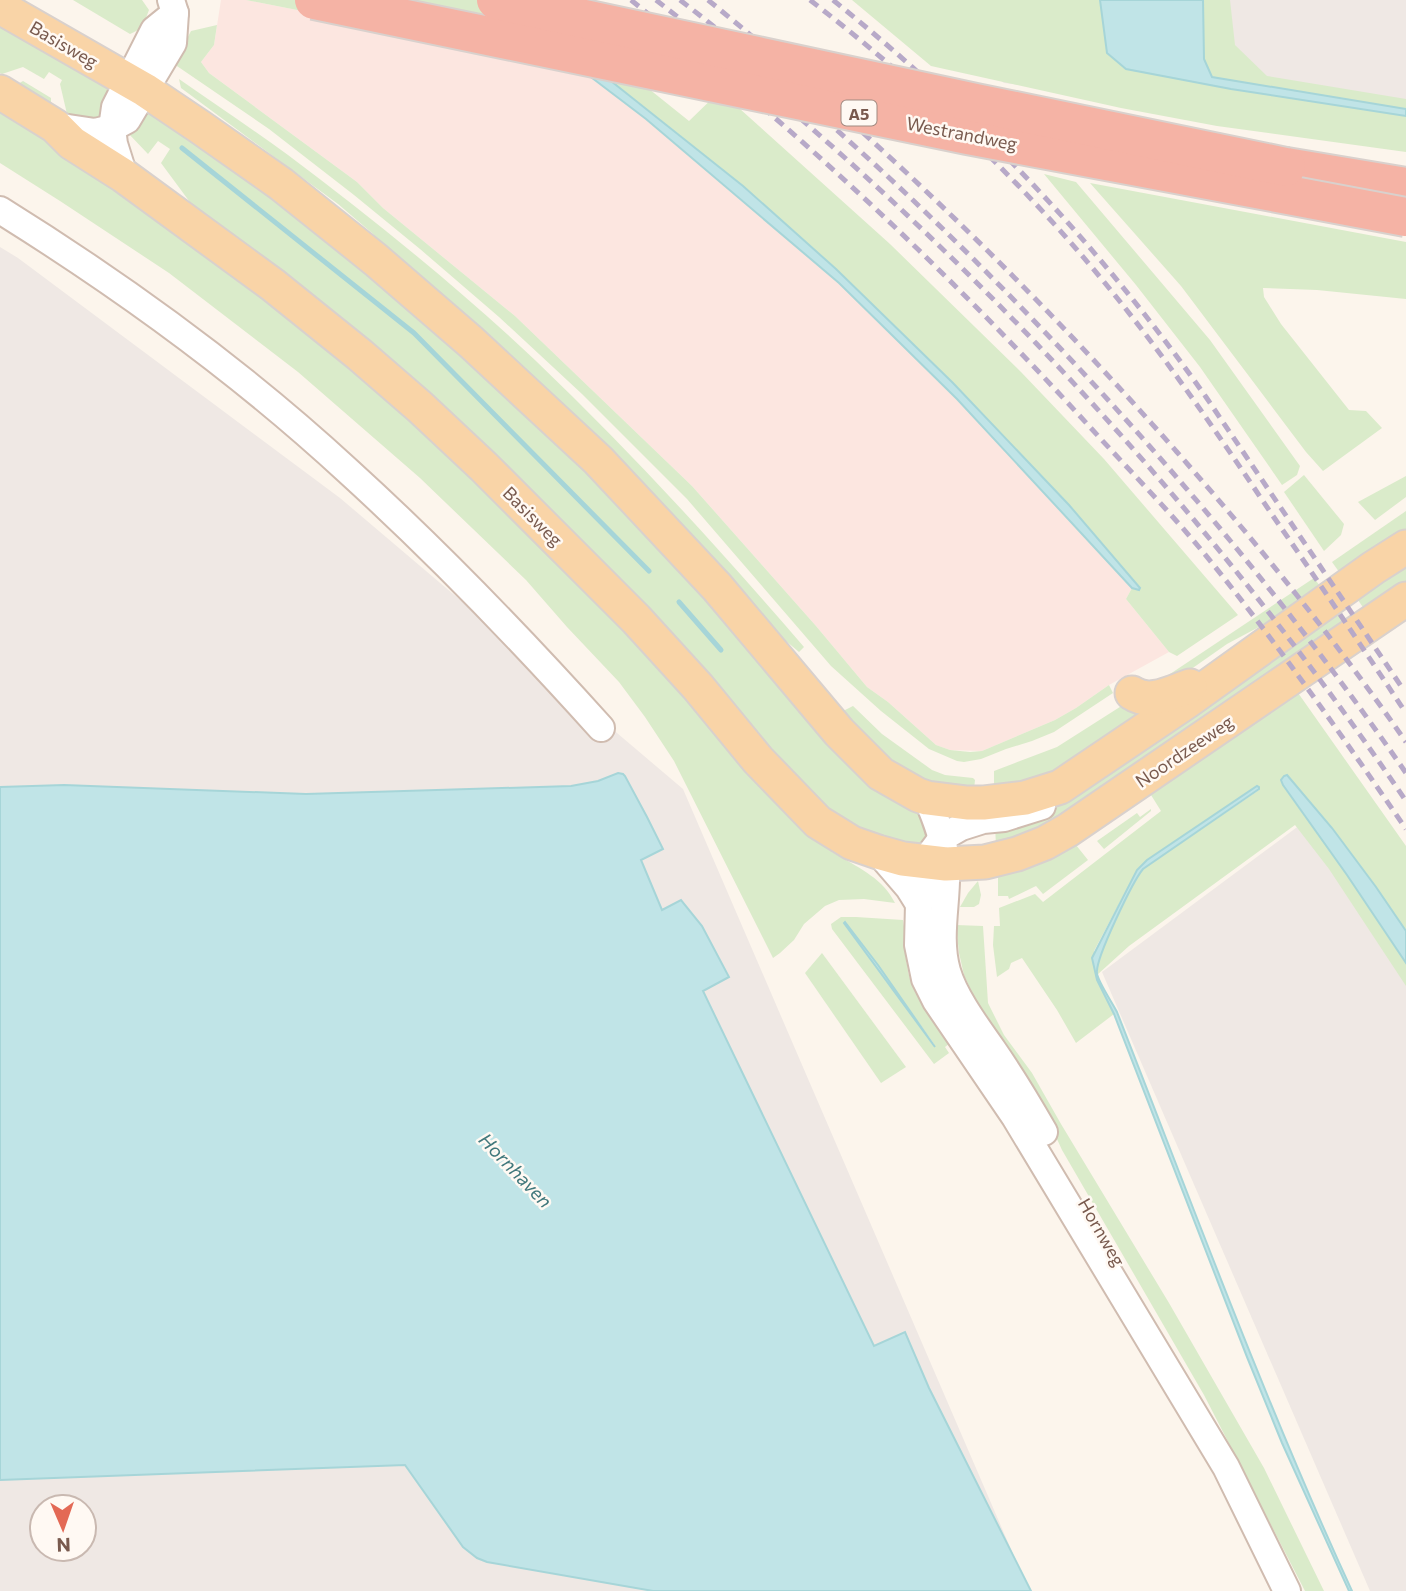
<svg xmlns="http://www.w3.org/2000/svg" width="1406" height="1591" font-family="Commissioner,sans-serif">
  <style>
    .commercial { fill: #fce6e0 }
    .industrial { fill: #efe8e4; fill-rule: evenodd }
    .green { fill: #daebca; fill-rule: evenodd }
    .water { fill: #c0e4e7; stroke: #a6d5d8; stroke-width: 2 }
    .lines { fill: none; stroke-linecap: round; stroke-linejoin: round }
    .stream { stroke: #a6d5d8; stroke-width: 5 }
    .minor-casing { stroke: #d0bcb0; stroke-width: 30 }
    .major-casing { stroke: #d9d1cd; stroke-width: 37 }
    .highway-casing { stroke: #d9d1cd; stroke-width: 42 }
    .minor { stroke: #fff; stroke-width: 26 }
    .major { stroke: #f9d4a7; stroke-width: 33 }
    .highway { stroke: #f5b3a5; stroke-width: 38 }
    .rail { stroke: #b7a9c8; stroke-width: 5; stroke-dasharray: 10 7; stroke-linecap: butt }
    .highway-bridge-casing { stroke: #d9d1cd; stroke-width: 42; stroke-linecap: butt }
    .highway-bridge { stroke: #f5b3a5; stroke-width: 38 }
    .labels { text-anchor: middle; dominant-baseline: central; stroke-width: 5; stroke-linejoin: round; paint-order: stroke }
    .shield { fill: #fff9f3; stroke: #a18a80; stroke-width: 2 }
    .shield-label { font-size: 16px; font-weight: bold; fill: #795a4e }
    .street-label { font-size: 18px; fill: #795a4e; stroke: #fff9f3 }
    .water-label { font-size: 19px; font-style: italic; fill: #41787c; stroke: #fff9f3 }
  </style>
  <rect width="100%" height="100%" fill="#fcf5ec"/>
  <polygon class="commercial" points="221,0 246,0 500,50 533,33 646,119 839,283 957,399 1132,588 1126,599 1169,652 1109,685 1076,708 1055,720 982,751 950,750 936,745 888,702 867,687 816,626 692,486 515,316 383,208 357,182 209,73 201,62 214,45"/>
  <g class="industrial">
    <polygon points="887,0 1406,0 1406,129 1004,83"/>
    <path d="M0,247L18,258L340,498L683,789L1029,1591H0ZM42,1507H84V1549H42Z"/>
    <polygon points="1308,819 1406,944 1406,1591 1370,1591 1102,972"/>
  </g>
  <g class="green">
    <path d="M73,0H142L149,10C144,23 143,29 130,34Z"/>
    <polygon points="246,0 538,0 689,121 720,91 890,244 1021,372 1104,459 1238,615 1177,656 1169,652 1126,599 1132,588 1136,590 1140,588 1069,505 953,383 836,269 743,186 539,24 500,50"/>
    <polygon points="852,0 1100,0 1107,53 1126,69 1231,89 1406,116 1406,152 1217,126 1121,108 931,66"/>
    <polygon points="1203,0 1230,0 1235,45 1267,76 1406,99 1406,109 1212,77 1204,59"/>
    <polygon points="0,24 119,85 103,124 81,121 67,114 60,84 62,80 49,72 44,79 23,67 2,74 0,73"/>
    <polygon points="217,25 214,45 201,62 209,73 357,182 383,208 515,316 692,486 816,626 867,687 888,702 936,745 950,750 970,752 982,751 1055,720 1076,708 1109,685 1113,693 1054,732 1032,741 1006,749 981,759 964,762 957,761 929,749 881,711 831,666 687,499 582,394 499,317 420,249 354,195 269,129 174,64 191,31"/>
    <path d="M179,79C215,104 252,129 288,155C373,219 459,288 536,361C631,452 719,548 804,647L799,652L766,624L408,271L372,233L338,204L181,88Z"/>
    <polygon points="23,81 51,98 51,105 18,84"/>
    <polygon points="148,104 277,199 489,377 618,503 919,814 926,825 931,841 913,847 855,827 822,805 799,782 713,680 195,209 161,163 170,149 158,141 148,154 127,132"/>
    <path d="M0,111L97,172L211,253L417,419L616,616L802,829C814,838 826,849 839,856C861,869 883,879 895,903L864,899L839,900L825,906L804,924L794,940L780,953L773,958L674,761L645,717L619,682L567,627L526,580L420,478L298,372L169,273L60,201L0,163Z"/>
    <polygon points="1044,174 1076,182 1210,340 1300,466 1297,475 1282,485 1200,367 1136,285"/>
    <polygon points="1090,183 1406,242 1406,299 1317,290 1263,288 1264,297 1281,324 1349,410 1366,411 1382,428 1323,471 1306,452 1181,286"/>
    <polygon points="1304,475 1344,524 1341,535 1324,551 1284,492"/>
    <polygon points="1406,476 1406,497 1375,520 1358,502"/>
    <polygon points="1406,511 1406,533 1342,576 1332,562"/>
    <polygon points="1406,558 1406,587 1367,613 1353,593"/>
    <polygon points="1314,578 1323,590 1283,614 1227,644 1167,686 1149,688"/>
    <polygon points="1340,611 1350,624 1065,821 996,847 995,824 1050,809 1081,791"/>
    <polygon points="1296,690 1406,846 1406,931 1376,887 1332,828 1283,786 1347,875 1406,963 1406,986 1329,869 1295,825 1129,946 1097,975 1099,956 1135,880 1143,869 1259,790 1259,787 1258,786 1147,860 1137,870 1094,951 1097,980 1114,1014 1076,1043 1057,1010 1022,958 1011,963 1009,969 997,977 993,945 994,926 1000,926 999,908 1035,894 1043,902 1161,811 1151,795 1173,772"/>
    <polygon points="1123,705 1145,710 1054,774 994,790 994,771 1057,747"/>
    <polygon points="853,706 882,734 932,770 945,775 973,778 975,780 974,790 931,784 884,761 843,711"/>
    <polygon points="1151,809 1151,811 1104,849 1097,841 1137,813 1140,817"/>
    <polygon points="1076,845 1088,860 1043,894 1036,886 1009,899 1008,896 998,896 998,872"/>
    <polygon points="978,881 981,895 979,904 974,907 960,907 968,893"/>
    <path d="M841,917H856L903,920C906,935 904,950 907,965C911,996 932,1019 950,1043L945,1047L949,1053L934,1064L832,929L831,924ZM844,922L878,965L934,1044L933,1045Z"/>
    <polygon points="956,925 983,926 988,1003 1004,1035 1032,1073 1061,1124 1169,1303 1264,1468 1324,1591 1305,1591 1204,1395 1062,1150 1036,1093 974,997 964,975 959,953"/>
    <polygon points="822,953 906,1067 881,1083 805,973"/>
  </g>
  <g class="water">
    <polygon points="1100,0 1203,0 1204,59 1212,77 1406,109 1406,116 1231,89 1126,69 1107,53"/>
    <polygon points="538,23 743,186 836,269 953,383 1069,505 1140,588 1139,590 1132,588 957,399 839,283 646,119 533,33"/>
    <polygon points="618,773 623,774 625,776 647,817 663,849 641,860 662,910 681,900 702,926 729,977 703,991 874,1346 905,1332 929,1388 1031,1591 653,1591 487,1562 477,1558 463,1547 405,1465 0,1480 0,787 64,785 306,794 571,786 598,781"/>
    <polygon points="1287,775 1332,828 1376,887 1406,931 1406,963 1347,875 1283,785 1281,780 1284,776"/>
    <path d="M1257,786L1259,787V789L1143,869C1133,881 1095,959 1097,973C1097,980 1113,1004 1117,1012C1193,1206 1265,1402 1352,1591H1349L1282,1443L1247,1357L1114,1014L1097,980L1092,958L1137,870L1147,860Z"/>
    <polygon points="845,922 878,965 935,1047 844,923"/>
  </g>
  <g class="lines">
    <g class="stream">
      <polyline points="182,148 414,333 649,571"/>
      <polyline points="679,602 721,650"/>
    </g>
    <defs>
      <g id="minor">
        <polyline points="55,126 95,132 112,128 127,120 173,43 175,13 171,0"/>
        <polyline points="124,176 114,144 112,128 115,107 154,30 175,13"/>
        <path d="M0,210C122,286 242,373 348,471C437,552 520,638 601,728"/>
        <path d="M927,798C936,819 945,842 946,865C948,900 937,936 947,971C955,998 977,1027 993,1050C1011,1076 1028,1104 1044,1132"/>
        <polyline points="1042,806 1004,818 983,820 961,827 942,838 924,862 919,904 918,945 925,979 936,1001 1015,1117 1226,1467 1287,1591"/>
        <polyline points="878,852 909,888 919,904"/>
      </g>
      <g id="major">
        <polyline points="0,7 145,90 200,127 281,184 376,260 471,342 598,460 717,587 839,732 881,774 918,795 927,798 967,803 983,803 1025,798 1060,787 1186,702 1373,568 1406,547"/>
        <polyline points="0,92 55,126 72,143 124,176 273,285 360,355 420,407 484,467 636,619 698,687 758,760 818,822 852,843 878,852 903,859 946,864 985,862 1017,854 1045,843 1068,830 1406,599"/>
        <path d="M1132,693C1150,705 1172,692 1190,686"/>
      </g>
      <polyline id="highway" points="1286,167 1406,187"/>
    </defs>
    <use href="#minor" class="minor-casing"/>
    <use href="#major" class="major-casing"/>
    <use href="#highway" class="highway-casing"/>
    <use href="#minor" class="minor"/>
    <use href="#major" class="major"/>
    <use href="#highway" class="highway"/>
    <g class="rail">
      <path d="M631,0C674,35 718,69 760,105C880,208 993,320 1099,437C1134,475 1170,512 1203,552C1275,640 1341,734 1406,829"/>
      <path d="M656,0C944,223 1202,500 1406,801"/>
      <path d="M680,0C809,99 928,210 1040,327C1173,466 1297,615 1406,773"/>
      <path d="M708,0C877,137 1033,288 1176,451C1258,544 1336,641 1406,742"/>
      <path d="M810,0C916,82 1014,173 1100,277C1163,353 1218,434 1273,516C1318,581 1362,647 1406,713"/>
      <path d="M833,0C977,116 1099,245 1206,397L1401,686"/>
    </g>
    <defs>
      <g id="highway-bridge">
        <polyline points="314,0 967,135 1406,217"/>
        <polyline points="496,0 976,103 1286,167"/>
      </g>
    </defs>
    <use href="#highway-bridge" class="highway-bridge-casing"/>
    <use href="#highway-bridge" class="highway-bridge"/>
  </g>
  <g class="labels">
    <rect class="shield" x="841.5" y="100.5" width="35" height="25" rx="5"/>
    <g class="shield-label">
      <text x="859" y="113">A5</text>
    </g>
    <g class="street-label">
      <text transform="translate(64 44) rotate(30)">Basisweg</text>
      <text transform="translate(962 133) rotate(11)">Westrandweg</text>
      <text transform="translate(533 516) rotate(45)">Basisweg</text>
      <text transform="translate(1184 751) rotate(-34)">Noordzeeweg</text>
      <text transform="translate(1102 1232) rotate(60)">Hornweg</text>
    </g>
    <g class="water-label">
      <text transform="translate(516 1170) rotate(46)">Hornhaven</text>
    </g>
  </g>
  <g transform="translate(63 1528) rotate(178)"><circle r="33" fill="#fff9f3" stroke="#c9b9b1" stroke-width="2"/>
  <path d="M0-5L12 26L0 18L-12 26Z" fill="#e36955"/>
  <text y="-10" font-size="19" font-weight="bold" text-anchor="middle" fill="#795a4e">N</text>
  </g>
</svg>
